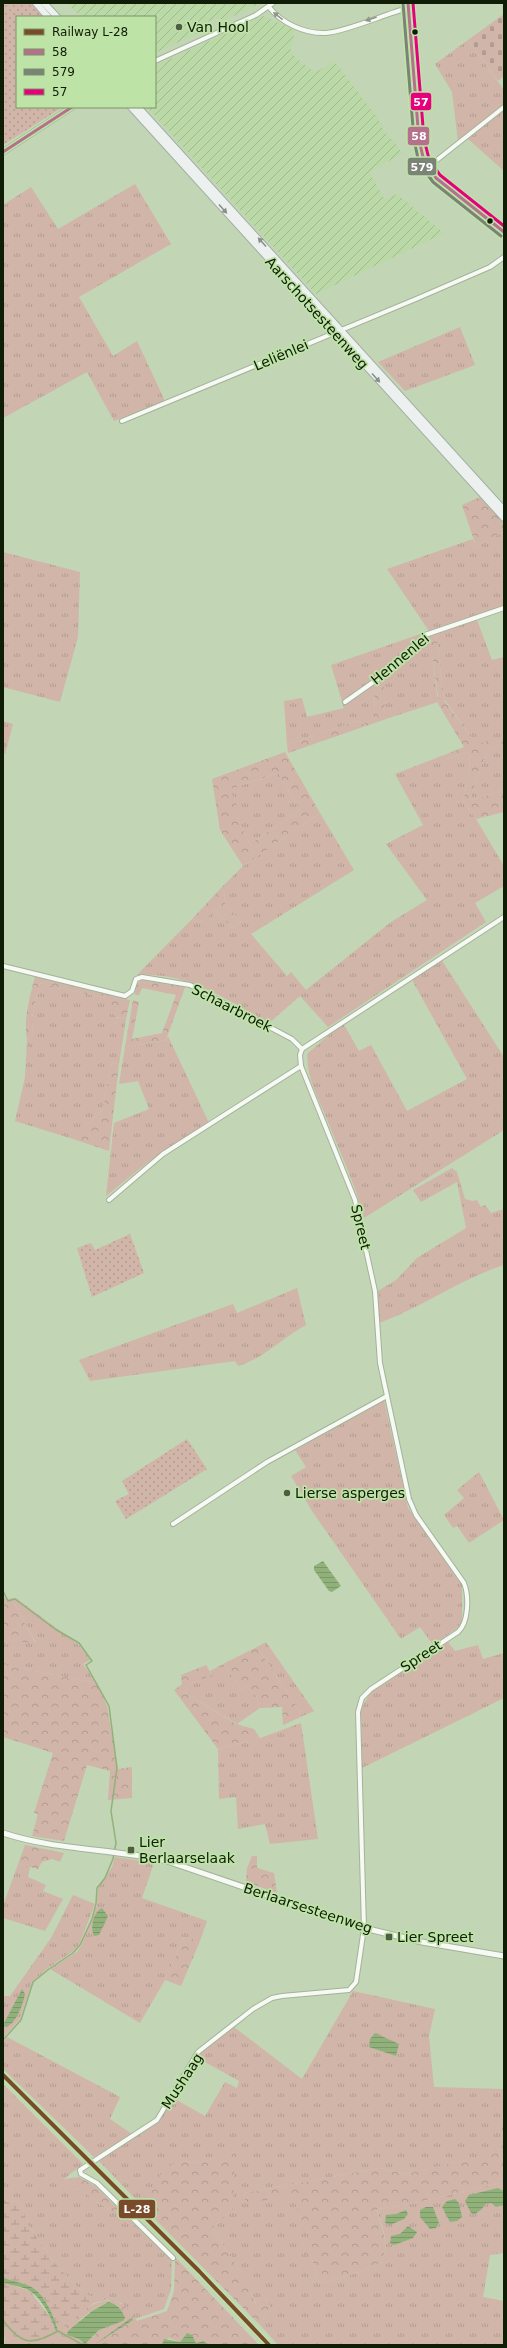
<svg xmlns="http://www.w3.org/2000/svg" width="507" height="2348" font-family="'DejaVu Sans',sans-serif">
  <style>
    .industrial { fill: url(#industrial-furrows) }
    .grass { fill: url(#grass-tufts) }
    .forest { fill: url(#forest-crowns); fill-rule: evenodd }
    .wetland { fill: url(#wetland-marsh) }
    .cemetery { fill: url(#cemetery-stones) }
    .garden { fill: url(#garden-dots) }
    .water { fill: url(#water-rules) }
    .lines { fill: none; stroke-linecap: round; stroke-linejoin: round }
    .stream { stroke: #90b27a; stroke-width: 1.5 }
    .minor-casing { stroke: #a3b399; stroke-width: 6 }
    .tertiary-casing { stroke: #a3b399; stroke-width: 7 }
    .primary-casing { stroke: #a3b0a5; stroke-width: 8 }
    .minor { stroke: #f6f9f4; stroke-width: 4 }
    .tertiary { stroke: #f6f9f4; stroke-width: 5 }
    .primary { stroke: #ecf1ef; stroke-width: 6 }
    .bus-1-casing { stroke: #bee3a7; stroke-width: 6 }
    .bus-2-casing { stroke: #bee3a7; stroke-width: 6 }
    .bus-3-casing { stroke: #bee3a7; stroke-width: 6 }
    .bus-1 { stroke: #b5718c; stroke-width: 3 }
    .bus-2 { stroke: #7b8276; stroke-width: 3 }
    .bus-3 { stroke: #e6007e; stroke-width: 3 }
    .rail-1-casing { stroke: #bee3a7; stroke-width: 7 }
    .rail-1 { stroke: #7a4b2a; stroke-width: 4 }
    .oneway { fill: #8e9689 }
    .oneway2 { fill: #899186 }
    .poi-dot { fill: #4e5d43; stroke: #bee3a7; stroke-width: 1.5 }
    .bus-dot { fill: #0f1c06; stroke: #bee3a7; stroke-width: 1.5 }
    .labels { text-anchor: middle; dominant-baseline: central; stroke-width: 3.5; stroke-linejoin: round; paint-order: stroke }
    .poi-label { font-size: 14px; fill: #0f1c06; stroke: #bee3a7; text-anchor: start }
    .street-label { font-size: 14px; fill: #0f1c06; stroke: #bee3a7 }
    .line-badge { stroke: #bee3a7; stroke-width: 1.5 }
    .badge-label { font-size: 11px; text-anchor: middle; font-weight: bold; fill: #fff }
  </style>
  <defs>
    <pattern id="industrial-furrows" width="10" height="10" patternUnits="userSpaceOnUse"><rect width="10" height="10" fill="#bad9a6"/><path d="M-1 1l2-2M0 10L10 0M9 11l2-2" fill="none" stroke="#9fba8d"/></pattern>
    <pattern id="grass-tufts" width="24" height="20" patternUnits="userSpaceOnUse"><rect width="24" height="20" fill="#d1b5a9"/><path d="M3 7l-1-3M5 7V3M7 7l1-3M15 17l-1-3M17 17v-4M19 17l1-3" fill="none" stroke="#b29b90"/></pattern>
    <pattern id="forest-crowns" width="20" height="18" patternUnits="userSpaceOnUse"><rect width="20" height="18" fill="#d1b5a9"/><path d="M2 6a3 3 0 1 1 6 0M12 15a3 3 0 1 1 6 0" fill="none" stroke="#b29b90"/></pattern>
    <pattern id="wetland-marsh" width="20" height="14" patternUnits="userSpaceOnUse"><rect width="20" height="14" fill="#d1b5a9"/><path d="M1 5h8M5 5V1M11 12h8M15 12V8" fill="none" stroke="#b29b90"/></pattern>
    <pattern id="cemetery-stones" width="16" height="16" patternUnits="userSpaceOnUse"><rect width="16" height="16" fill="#d1b5a9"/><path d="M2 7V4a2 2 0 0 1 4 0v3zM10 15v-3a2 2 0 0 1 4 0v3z" fill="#b29b90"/></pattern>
    <pattern id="garden-dots" width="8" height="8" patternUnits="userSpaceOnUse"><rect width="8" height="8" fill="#d1b5a9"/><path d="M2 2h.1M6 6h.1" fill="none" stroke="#b29b90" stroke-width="1.8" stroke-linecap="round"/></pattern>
    <pattern id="water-rules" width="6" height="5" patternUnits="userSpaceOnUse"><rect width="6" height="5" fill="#90b27a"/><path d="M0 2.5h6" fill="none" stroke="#7b9868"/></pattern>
  </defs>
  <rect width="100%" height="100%" fill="#c2d5b4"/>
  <g class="industrial">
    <polygon points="68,3 260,3 225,20 216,18 205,23 202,31 155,53 155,17 80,17"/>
    <polygon points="263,16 295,30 290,53 315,73 334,61 377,117 384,131 403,153 369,172 385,200 397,194 444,233 316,294 147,107 155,107 155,66"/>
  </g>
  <g class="grass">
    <polygon points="468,40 504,90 504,104 458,141 452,92 435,64"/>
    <polygon points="504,110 504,171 468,139"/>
    <polygon points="135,184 171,244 79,297 113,356 137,341 165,401 114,421 87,372 3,418 3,205 31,187 58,229"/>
    <polygon points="460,327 475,365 405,391 378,362"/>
    <polygon points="504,532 504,606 429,631 438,702 392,717 390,710 385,710 382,678 374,684 375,718 363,724 357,721 287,745 284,701 302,698 307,717 344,708 331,665 429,631 387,569 473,539 476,546"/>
    <polygon points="3,552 80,572 78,637 60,702 3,687"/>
    <polygon points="477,620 492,660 504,657 504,737 481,744 471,737 445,700 444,700 436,633"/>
    <polygon points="3,721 13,724 5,754 3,753"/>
    <polygon points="504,744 504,790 473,800 471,797 487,750"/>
    <path d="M469,752L470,770L463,801L476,819L504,866V886L475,903L486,922L328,1027L300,996L269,1023C228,1000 186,971 137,975L193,918L200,923L216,910L232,928L241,922L224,902L225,892L221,888L243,866L320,813L354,870L251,934L287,976L291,972L306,990L391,922L427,900L386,844L423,825L395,774L444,755L446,759Z"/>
    <polygon points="278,773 300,810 250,844 236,817 230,789"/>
    <path d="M441,959L504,1057V1130L364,1218C355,1183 339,1150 326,1117C318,1097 305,1074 308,1053L343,1023L359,1051L371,1045L407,1111L467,1079L411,978Z"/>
    <polygon points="40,983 104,998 117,1018 126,1019 119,1064 111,1063 103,1109 73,1139 15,1121 25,1077 27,1040 33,1038 32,1017"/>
    <polygon points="168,1036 209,1123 147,1163 106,1196 114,1123 149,1109 138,1081 119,1084 125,1047 166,1040"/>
    <path d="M452,1168L457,1172L465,1199L472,1201L477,1200L481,1207L485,1205L491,1213L504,1209V1265C460,1279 423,1307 379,1323L378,1291L396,1280L417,1258L466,1228L457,1182L421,1202L413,1190Z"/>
    <path d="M297,1288L306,1325C282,1338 263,1359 238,1366L235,1361L90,1381L79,1360L233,1304L237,1313Z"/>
    <polygon points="384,1400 408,1508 462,1585 462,1622 456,1629 433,1645 420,1627 401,1639 312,1511 291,1476 306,1467 295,1450"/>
    <polygon points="479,1472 504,1520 469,1543 457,1526 453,1528 444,1515 464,1498 457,1490"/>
    <polygon points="16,1598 79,1645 90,1660 83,1664 97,1683 3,1665 3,1639 36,1643 13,1601 7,1599"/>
    <polygon points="266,1642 314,1711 303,1716 257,1647"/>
    <polygon points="448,1642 455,1651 478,1645 483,1659 504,1653 504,1698 362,1768 361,1709 370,1693"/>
    <polygon points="223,1664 241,1689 247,1687 256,1696 260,1708 237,1724 185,1693 189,1685 212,1675 210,1671"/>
    <polygon points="301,1723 318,1839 270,1844 265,1824 238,1829 236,1797 219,1799 218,1749 260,1738"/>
    <polygon points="115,1857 154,1863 142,1898 207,1921 200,1941 184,1937 165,1980 140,2023 50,1969 77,1952 81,1946 97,1906 98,1888 112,1867"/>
    <polygon points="18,1864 30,1867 28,1877 46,1885 43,1891 63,1899 45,1931 3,1918 3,1906"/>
    <polygon points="73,1895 95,1904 79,1945 72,1952 48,1968 32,1982 20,2019 3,2038 3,1996 10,1996 51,1938"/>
    <path d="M353,1991L435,2009L429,2036L434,2087L504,2089L501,2152L406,2174L380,2168L244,2193L246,2203L292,2195L311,2233L303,2245L310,2253L319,2284L363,2271L381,2263C391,2240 382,2231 377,2209L415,2203L504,2182V2253L490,2255L483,2297L504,2301V2345H278L260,2325L270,2307L266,2298L257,2305L251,2294L253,2285L242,2274L212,2228L233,2209L217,2157L200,2163L184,2161L149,2199L150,2214L98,2160L156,2123L173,2098L205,2116L225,2082L237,2088L239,2081L196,2057L234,2027L302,2079Z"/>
    <polygon points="7,2037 120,2097 110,2119 132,2134 94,2157 3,2069 3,2042"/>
    <polygon points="3,2084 83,2164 64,2179 142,2232 172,2260 171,2289 164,2309 135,2319 121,2303 86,2295 73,2283 54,2262 28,2225 21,2203 3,2200"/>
    <path d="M3,2320C22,2344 32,2346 58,2331L83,2345H5Z"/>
  </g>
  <g class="forest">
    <polygon points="480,497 504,523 504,532 476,546 462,505"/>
    <polygon points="436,633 444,700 471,737 481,743 504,737 504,744 487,750 471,797 473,800 504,790 504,812 476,819 463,801 470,770 469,752 446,759 444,755 464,747 437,702 438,696 429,635"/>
    <polygon points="383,678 385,710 390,710 392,717 288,753 287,745 357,721 363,724 375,718 374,684"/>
    <path d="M285,752L320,813L243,866L220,830L212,779ZM278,773L300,810L250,844L236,817L240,813L230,789Z"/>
    <polygon points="221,888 225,892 224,902 241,922 232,928 216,910 200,923 193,918"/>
    <path d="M35,976L130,1000L126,1019C111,1018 109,1011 104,998L40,983L32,1017L33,1038L27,1040C23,1018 30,997 35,976Z"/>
    <polygon points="141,980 185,987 166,1040 125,1047 133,1000 139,1002 132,1039 162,1033 176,995 142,988 139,995 135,995 136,986"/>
    <polygon points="111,1063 119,1064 109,1151 73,1139 103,1109"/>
    <polygon points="3,1597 13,1601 36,1644 3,1639"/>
    <polygon points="257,1647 303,1716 283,1725 282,1707 260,1708 256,1696 247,1687 241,1689 223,1664"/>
    <polygon points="3,1665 97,1683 107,1706 118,1769 132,1767 132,1798 108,1800 110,1771 87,1765 64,1841 32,1836 38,1814 34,1813 53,1753 3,1737"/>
    <polygon points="206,1665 212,1675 189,1685 185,1693 236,1724 254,1729 260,1738 218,1749 174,1690 182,1684 181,1675"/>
    <polygon points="25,1845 64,1853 60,1862 52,1859 42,1862 38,1869 18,1864"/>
    <polygon points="252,1856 257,1856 257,1868 274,1873 277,1893 246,1882 247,1868"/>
    <polygon points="184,1937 200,1941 181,1986 165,1980"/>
    <path d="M504,2093V2182L415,2203L377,2209C381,2232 391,2239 381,2263L363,2271L319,2284L310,2253L305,2254L303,2244L311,2233L305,2229L292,2195L246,2204L244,2193L380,2168L406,2174L500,2152Z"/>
    <polygon points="235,2151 233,2209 212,2228 242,2274 254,2285 251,2294 256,2304 266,2298 270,2307 260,2325 150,2214 149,2199 152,2188 163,2171 174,2163 184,2161 200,2163"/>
    <polygon points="79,2177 95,2186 142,2232 64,2179"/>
    <path d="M175,2257L259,2345H205L204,2341L196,2343L193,2338L185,2335L180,2342L168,2338L163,2345H83L58,2331C85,2310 111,2280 137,2321L167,2311L174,2291ZM108,2302C120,2303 121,2311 123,2321L99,2330L93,2337L79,2339L70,2335C76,2319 93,2309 108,2302Z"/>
  </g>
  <g class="wetland">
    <path d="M3,2200L21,2203L28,2225L54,2262L73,2283L86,2295L108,2299L94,2303L58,2331C55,2317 45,2295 33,2288C24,2282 12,2282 3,2277Z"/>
    <path d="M3,2282L30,2291L50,2317L56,2332C30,2347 21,2343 3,2320Z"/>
  </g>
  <polygon class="cemetery" points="504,14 504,76 498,81 468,40"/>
  <g class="garden">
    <polygon points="3,3 31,3 44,17 17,17 17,107 63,107 3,145"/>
    <polygon points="130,1234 144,1273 92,1297 77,1248 91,1243 95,1250"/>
    <polygon points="187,1439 207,1469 126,1519 115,1501 129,1494 122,1481"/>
  </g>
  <g class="water">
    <polygon points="323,1561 341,1586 332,1592 329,1591 314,1570 314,1566"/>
    <path d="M102,1908L108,1916L99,1935L94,1936C90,1928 93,1912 102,1908Z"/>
    <path d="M22,1989L25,1994C23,2004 16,2025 5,2027L3,2025Z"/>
    <polygon points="375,2033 399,2044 396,2056 369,2047 370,2039"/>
    <polygon points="498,2188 504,2191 504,2205 496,2207 491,2203 485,2204 482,2209 475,2214 471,2213 465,2201 469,2195"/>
    <polygon points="455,2199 459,2203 462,2217 457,2221 450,2222 442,2207 447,2201"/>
    <polygon points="426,2207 433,2207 439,2223 436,2228 430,2229 420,2217 420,2210"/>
    <polygon points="406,2210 408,2214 404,2219 390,2225 385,2223 386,2215 396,2214"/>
    <polygon points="408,2226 417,2232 413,2238 394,2245 390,2243 391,2236 400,2234"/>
    <path d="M3,2277C12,2282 24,2282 33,2288C45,2295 55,2318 58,2331L56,2332C52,2318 42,2299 30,2291C23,2286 11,2286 3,2282Z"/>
    <path d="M108,2302C117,2303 122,2310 125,2318L123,2321L99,2330L85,2344L79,2339L67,2335L68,2331L92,2311Z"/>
    <polygon points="131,2318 133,2320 94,2345"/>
    <polygon points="187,2333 192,2335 196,2343 204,2341 206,2344 162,2345 164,2339 180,2342"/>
  </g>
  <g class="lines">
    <g class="stream">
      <polyline points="3,1591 8,1601 15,1599 55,1629 79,1643 92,1661 86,1665 109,1706 117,1768 111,1811 116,1843 113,1859 105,1878 97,1888 96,1904 92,1919 80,1945 73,1953 49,1969 33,1982 21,2020 3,2040"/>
      <path d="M3,2320C21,2345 32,2346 58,2331L83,2345"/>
    </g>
    <defs>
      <g id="minor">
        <path d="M269,7C281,23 305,34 326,33C348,31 385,14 408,8"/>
        <polyline points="155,61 256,15 273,3"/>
        <polyline points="428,167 504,107"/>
        <polyline points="122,421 416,299 490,267 504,257"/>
        <polyline points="345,702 389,671 425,635 504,608"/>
        <polyline points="3,966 125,996 132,991 136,979 142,977 190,985 292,1039 302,1049"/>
        <polyline points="109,1200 163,1154 301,1066"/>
        <polyline points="173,1524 267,1462 387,1396"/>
        <path d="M173,2258L97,2183L81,2174L80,2170L157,2120L198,2052L253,2009L272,1998L282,1996L349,1990L356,1982L364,1928L358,1712L362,1698L371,1689L458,1632C469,1622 469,1596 464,1583L416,1515L409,1499L380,1363L375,1291L355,1200L301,1066L300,1055L302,1049L504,917"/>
      </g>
      <g id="tertiary">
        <polyline points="408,3 419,140 424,161 436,178 504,232"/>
        <polyline points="3,152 72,107"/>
        <path d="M3,1833C58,1851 111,1848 167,1861L364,1928L422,1942L504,1956"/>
      </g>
      <g id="primary">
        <polyline points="36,3 48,17"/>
        <polyline points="44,3 57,17"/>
        <polyline points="131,107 504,518"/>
        <polyline points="138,107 504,510"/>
      </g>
    </defs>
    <use href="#minor" class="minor-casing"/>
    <use href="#tertiary" class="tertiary-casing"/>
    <use href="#primary" class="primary-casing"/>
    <use href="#minor" class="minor"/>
    <use href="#tertiary" class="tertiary"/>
    <use href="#primary" class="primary"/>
    <defs>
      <g id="bus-1">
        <polyline points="408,3 419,140 424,161 436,178 504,232"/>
        <polyline points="3,152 72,107"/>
      </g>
      <polyline id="bus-2" points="403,3 414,140 419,163 433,182 501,236"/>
      <polyline id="bus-3" points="413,3 424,139 429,159 440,175 504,226"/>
    </defs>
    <use href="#bus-1" class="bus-1-casing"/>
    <use href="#bus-2" class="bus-2-casing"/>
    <use href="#bus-3" class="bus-3-casing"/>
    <use href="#bus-1" class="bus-1"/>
    <use href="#bus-2" class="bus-2"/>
    <use href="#bus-3" class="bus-3"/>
    <defs>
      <polyline id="rail-1" points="3,2075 199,2271 269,2345"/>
    </defs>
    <use href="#rail-1" class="rail-1-casing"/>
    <use href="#rail-1" class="rail-1"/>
  </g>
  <defs><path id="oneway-solid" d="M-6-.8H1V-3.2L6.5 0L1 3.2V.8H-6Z"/></defs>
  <g class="oneway">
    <use href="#oneway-solid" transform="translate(278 16) rotate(-142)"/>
    <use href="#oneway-solid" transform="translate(371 19) rotate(161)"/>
  </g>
  <g class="oneway2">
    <use href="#oneway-solid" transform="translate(223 209) rotate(48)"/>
    <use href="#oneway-solid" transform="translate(262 242) rotate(-132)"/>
    <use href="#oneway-solid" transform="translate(376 378) rotate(48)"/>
  </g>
  <g class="poi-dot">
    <circle cx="179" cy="27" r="4"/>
    <circle cx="287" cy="1493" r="4"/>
    <rect x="127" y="1846" width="8" height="8" rx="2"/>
    <rect x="385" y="1933" width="8" height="8" rx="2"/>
  </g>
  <g class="bus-dot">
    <circle cx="415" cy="32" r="3.5"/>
    <circle cx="490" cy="221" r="3.5"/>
  </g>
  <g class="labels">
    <g class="poi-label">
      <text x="187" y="27">Van Hool</text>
      <text x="295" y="1493">Lierse asperges</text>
      <text x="139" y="1842">Lier<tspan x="139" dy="16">Berlaarselaak</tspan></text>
      <text x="397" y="1937">Lier Spreet</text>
    </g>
    <g class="street-label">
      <text transform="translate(317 313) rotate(48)">Aarschotsesteenweg</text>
      <text transform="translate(281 355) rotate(-23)">Leliënlei</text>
      <text transform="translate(400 659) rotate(-40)">Hennenlei</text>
      <text transform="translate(232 1008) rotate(27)">Schaarbroek</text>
      <text transform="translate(361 1227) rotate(77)">Spreet</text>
      <text transform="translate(421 1656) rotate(-33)">Spreet</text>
      <text transform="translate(308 1908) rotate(18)">Berlaarsesteenweg</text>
      <text transform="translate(182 2081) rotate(-57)">Mushaag</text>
    </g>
  </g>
  <g class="line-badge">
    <rect x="410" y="92" width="22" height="19" rx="4" fill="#e6007e"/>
    <rect x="407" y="126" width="23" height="20" rx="4" fill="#b5718c"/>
    <rect x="407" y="157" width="30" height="19" rx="4" fill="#7b8276"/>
    <rect x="118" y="2199" width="38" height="20" rx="4" fill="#7a4b2a"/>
  </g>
  <g class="badge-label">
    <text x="421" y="106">57</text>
    <text x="419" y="140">58</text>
    <text x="422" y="171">579</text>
    <text x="137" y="2213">L-28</text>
  </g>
  <rect width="507" height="2348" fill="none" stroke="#0f1c06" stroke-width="8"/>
  <rect x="16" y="16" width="140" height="92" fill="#bee3a7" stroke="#789367"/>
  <rect x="24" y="29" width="20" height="6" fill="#7a4b2a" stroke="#789367"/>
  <text x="52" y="36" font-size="12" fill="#0f1c06">Railway L-28</text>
  <rect x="24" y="49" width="20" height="6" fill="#b5718c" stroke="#789367"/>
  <text x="52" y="56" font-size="12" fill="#0f1c06">58</text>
  <rect x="24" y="69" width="20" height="6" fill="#7b8276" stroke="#789367"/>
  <text x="52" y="76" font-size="12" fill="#0f1c06">579</text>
  <rect x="24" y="89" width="20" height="6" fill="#e6007e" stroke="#789367"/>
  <text x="52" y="96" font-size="12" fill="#0f1c06">57</text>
</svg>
